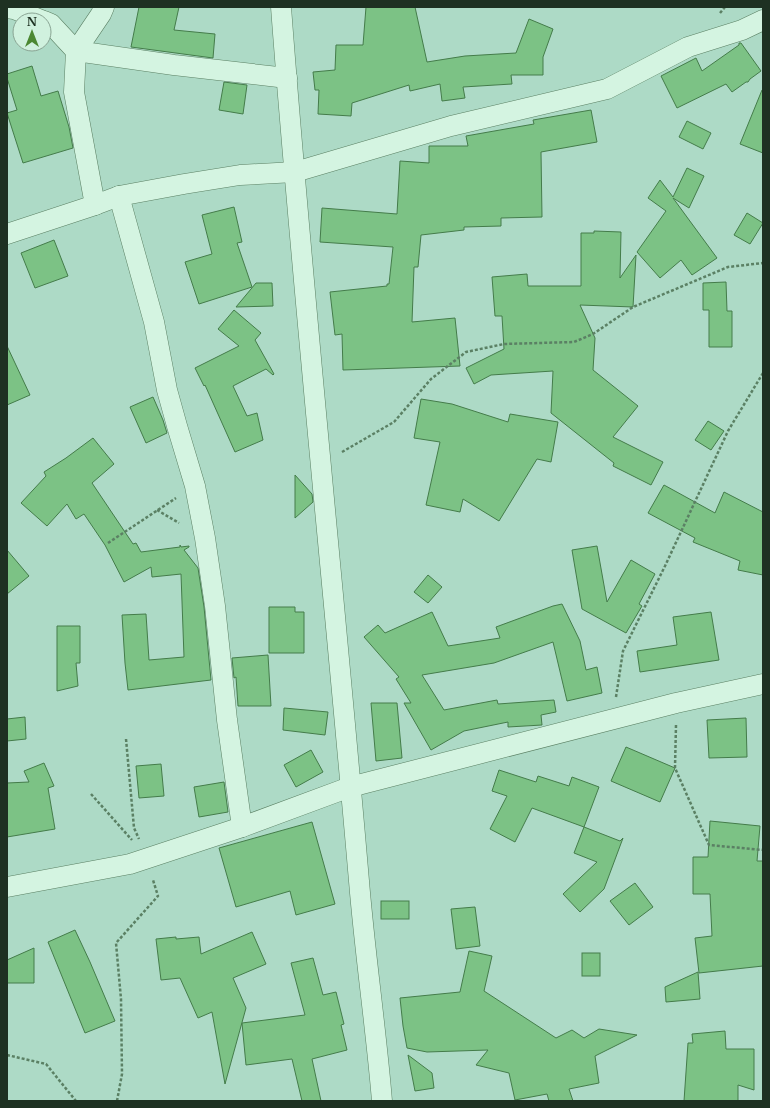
<svg xmlns="http://www.w3.org/2000/svg" width="770" height="1108" font-family="'Libre Baskerville',serif">
  <style>
    .farmland { fill: #addac6; fill-rule: evenodd }
    .building { fill: #7cc285; stroke: #447c4a }
    .lines { fill: none; stroke-linecap: round; stroke-linejoin: round }
    .minor-casing { stroke: #5b8064; stroke-width: 21 }
    .path { stroke: #5b8064; stroke-width: 2.5; stroke-dasharray: 3 2; stroke-linecap: butt }
    .minor { stroke: #d4f4e1; stroke-width: 20 }
  </style>
  <rect width="100%" height="100%" fill="#c2e8d2"/>
  <path class="farmland" d="M7,7H763V1101H7ZM20,20H44V44H20Z"/>
  <g class="building">
    <polygon points="139,7 179,7 174,30 215,34 213,58 131,47"/>
    <polygon points="366,7 415,7 427,62 465,56 516,53 529,19 553,29 543,57 543,75 511,75 512,84 463,87 465,98 442,101 440,84 410,91 409,85 352,103 351,116 318,114 319,90 315,90 313,72 335,70 336,45 363,45"/>
    <polygon points="739,43 741,43 761,71 750,79 748,82 746,82 732,92 726,84 677,108 661,76 696,58 702,71 739,45"/>
    <polygon points="32,66 41,96 58,91 69,127 73,148 23,163 7,113 17,110 7,78 7,74"/>
    <polygon points="224,82 247,85 243,114 219,110"/>
    <polygon points="762,90 763,90 763,153 740,144"/>
    <polygon points="591,110 597,142 541,152 542,217 501,218 501,226 464,227 464,230 421,235 418,267 414,267 412,322 455,318 460,366 343,370 342,334 335,335 330,292 387,286 387,284 389,284 393,247 320,242 322,208 397,214 400,161 429,163 429,146 468,146 466,136 534,124 533,120"/>
    <polygon points="687,121 711,133 703,149 679,137"/>
    <polygon points="687,168 704,176 689,208 673,198 717,258 692,275 681,260 660,278 637,252 666,211 648,198 660,180 673,197"/>
    <polygon points="234,207 242,242 237,243 252,287 199,304 185,262 212,254 202,215"/>
    <polygon points="747,213 763,223 750,244 734,235"/>
    <polygon points="594,231 621,232 620,278 636,255 633,307 580,305 595,338 593,370 638,406 613,437 663,462 651,485 613,466 614,463 551,413 553,371 491,375 474,384 466,368 504,349 502,316 495,316 492,277 527,274 528,286 581,286 581,233 594,233"/>
    <polygon points="54,240 68,276 35,288 21,253"/>
    <polygon points="726,282 727,311 732,311 732,347 709,347 709,310 703,310 703,283"/>
    <polygon points="256,283 272,283 273,306 236,307"/>
    <polygon points="234,310 261,333 255,340 274,374 273,375 266,369 233,386 247,416 257,413 263,440 235,452 205,385 204,386 195,368 239,346 218,329"/>
    <polygon points="7,346 30,395 7,405"/>
    <polygon points="153,397 163,420 167,433 146,443 130,407"/>
    <polygon points="421,399 452,404 508,422 510,414 558,422 551,462 537,459 499,521 463,499 460,512 426,505 440,442 414,438"/>
    <polygon points="708,421 724,431 711,450 695,440"/>
    <polygon points="93,438 114,464 92,483 133,544 136,543 141,552 180,547 180,545 181,547 189,546 189,547 184,550 198,568 204,607 211,680 128,690 125,663 122,615 146,614 149,660 184,657 181,574 152,577 151,567 124,582 105,545 84,514 76,519 67,504 47,526 21,503 46,476 44,472 66,458"/>
    <polygon points="295,475 312,494 313,502 295,518"/>
    <polygon points="664,485 715,513 724,492 763,512 763,575 738,570 740,561 693,542 695,538 648,513"/>
    <polygon points="597,546 607,602 631,560 655,574 639,604 642,606 626,633 582,609 572,550"/>
    <polygon points="7,550 29,576 7,594"/>
    <polygon points="428,575 442,587 428,603 414,592"/>
    <polygon points="562,604 580,641 586,670 597,667 602,693 567,701 553,642 494,663 422,675 444,710 497,700 498,704 554,700 556,712 541,715 542,725 508,727 508,722 464,731 431,750 404,703 411,703 396,679 399,677 364,637 378,625 385,633 432,612 448,646 500,638 496,627 553,606"/>
    <polygon points="269,607 295,607 295,612 304,612 304,653 269,653"/>
    <polygon points="711,612 719,660 640,672 637,651 677,645 673,617"/>
    <polygon points="57,626 80,626 80,663 76,663 78,686 57,691"/>
    <polygon points="268,655 271,706 238,706 236,677 234,678 232,658"/>
    <polygon points="371,703 397,703 402,758 376,761"/>
    <polygon points="284,708 328,712 325,735 283,730"/>
    <polygon points="25,717 26,739 7,741 7,719"/>
    <polygon points="746,718 747,757 709,758 707,720"/>
    <polygon points="626,747 675,768 660,802 611,781"/>
    <polygon points="311,750 323,772 296,787 284,765"/>
    <polygon points="44,763 54,786 48,788 55,829 7,837 7,783 29,782 24,771"/>
    <polygon points="161,764 164,796 139,798 136,766"/>
    <polygon points="499,770 536,782 538,776 569,786 572,777 599,787 584,827 532,808 515,842 490,829 507,796 492,791"/>
    <polygon points="224,782 228,812 199,817 194,787"/>
    <polygon points="710,821 760,826 757,861 763,861 763,966 699,973 695,938 712,936 710,894 693,894 693,857 708,857"/>
    <polygon points="312,822 335,904 296,915 290,891 236,907 219,848"/>
    <polygon points="584,827 620,841 623,838 604,889 580,912 563,894 597,862 574,853"/>
    <polygon points="635,883 653,907 629,925 610,901"/>
    <rect x="381" y="901" width="28" height="18"/>
    <polygon points="475,907 480,946 456,949 451,909"/>
    <polygon points="75,930 90,962 115,1021 85,1033 48,942"/>
    <polygon points="252,932 266,964 233,978 246,1008 225,1084 212,1012 198,1018 180,978 161,980 156,939 176,937 176,939 199,937 201,954"/>
    <polygon points="34,948 34,983 7,983 7,960"/>
    <polygon points="469,951 492,956 484,991 556,1038 572,1030 584,1038 599,1029 637,1035 595,1056 599,1083 569,1089 573,1101 549,1101 547,1094 515,1100 509,1073 476,1065 488,1050 427,1052 407,1048 403,1026 400,998 460,992"/>
    <rect x="582" y="953" width="18" height="23"/>
    <polygon points="313,958 323,995 336,992 344,1024 341,1025 347,1050 312,1059 321,1101 302,1101 292,1059 246,1065 242,1023 305,1015 291,963"/>
    <polygon points="698,972 700,999 666,1002 665,987"/>
    <polygon points="725,1031 726,1049 754,1049 754,1090 738,1085 738,1101 684,1101 688,1043 693,1043 692,1034"/>
    <polygon points="408,1055 432,1073 434,1088 415,1091"/>
  </g>
  <g class="lines">
    <defs>
      <g id="minor">
        <path d="M281,7C303,299 334,590 359,881C365,955 376,1028 382,1101"/>
        <polyline points="7,8 14,9 41,20"/>
        <polyline points="44,21 51,24 76,51 174,65 287,78"/>
        <polyline points="119,196 154,322 167,390 177,426 195,486 205,538 215,606 227,720 242,827"/>
        <polyline points="95,205 74,92 76,51 101,14 104,7"/>
        <polyline points="7,234 95,205 119,196 184,184 240,175 295,172 451,126 607,89 688,47 742,30 763,20"/>
        <polyline points="7,887 130,864 242,827 350,787 676,703 763,684"/>
      </g>
    </defs>
    <use href="#minor" class="minor-casing"/>
    <g class="path">
      <polyline points="720,13 725,7"/>
      <polyline points="342,452 394,422 431,379 466,352 504,344 574,342 593,334 633,307 728,267 763,263"/>
      <polyline points="157,510 179,523"/>
      <polyline points="108,543 176,498"/>
      <polyline points="616,697 623,651 665,566 728,431 763,373"/>
      <polyline points="676,725 675,768 709,845 763,850"/>
      <polyline points="126,739 134,828 139,839"/>
      <polyline points="91,794 132,840"/>
      <polyline points="7,1055 46,1064 76,1101"/>
      <polyline points="117,1101 122,1074 121,999 116,943 158,896 153,880"/>
    </g>
    <use href="#minor" class="minor"/>
  </g>
  <rect width="770" height="1108" fill="none" stroke="#1e3122" stroke-width="16"/>
  <g transform="translate(32 32)"><circle r="19" fill="#d0f1de" stroke="#89a493"/>
  <path d="M0-3L7 15L0 10L-7 15Z" fill="#4b8832"/>
  <text y="-6" font-size="11" font-weight="bold" text-anchor="middle" fill="#1e3122">N</text>
  </g>
</svg>
